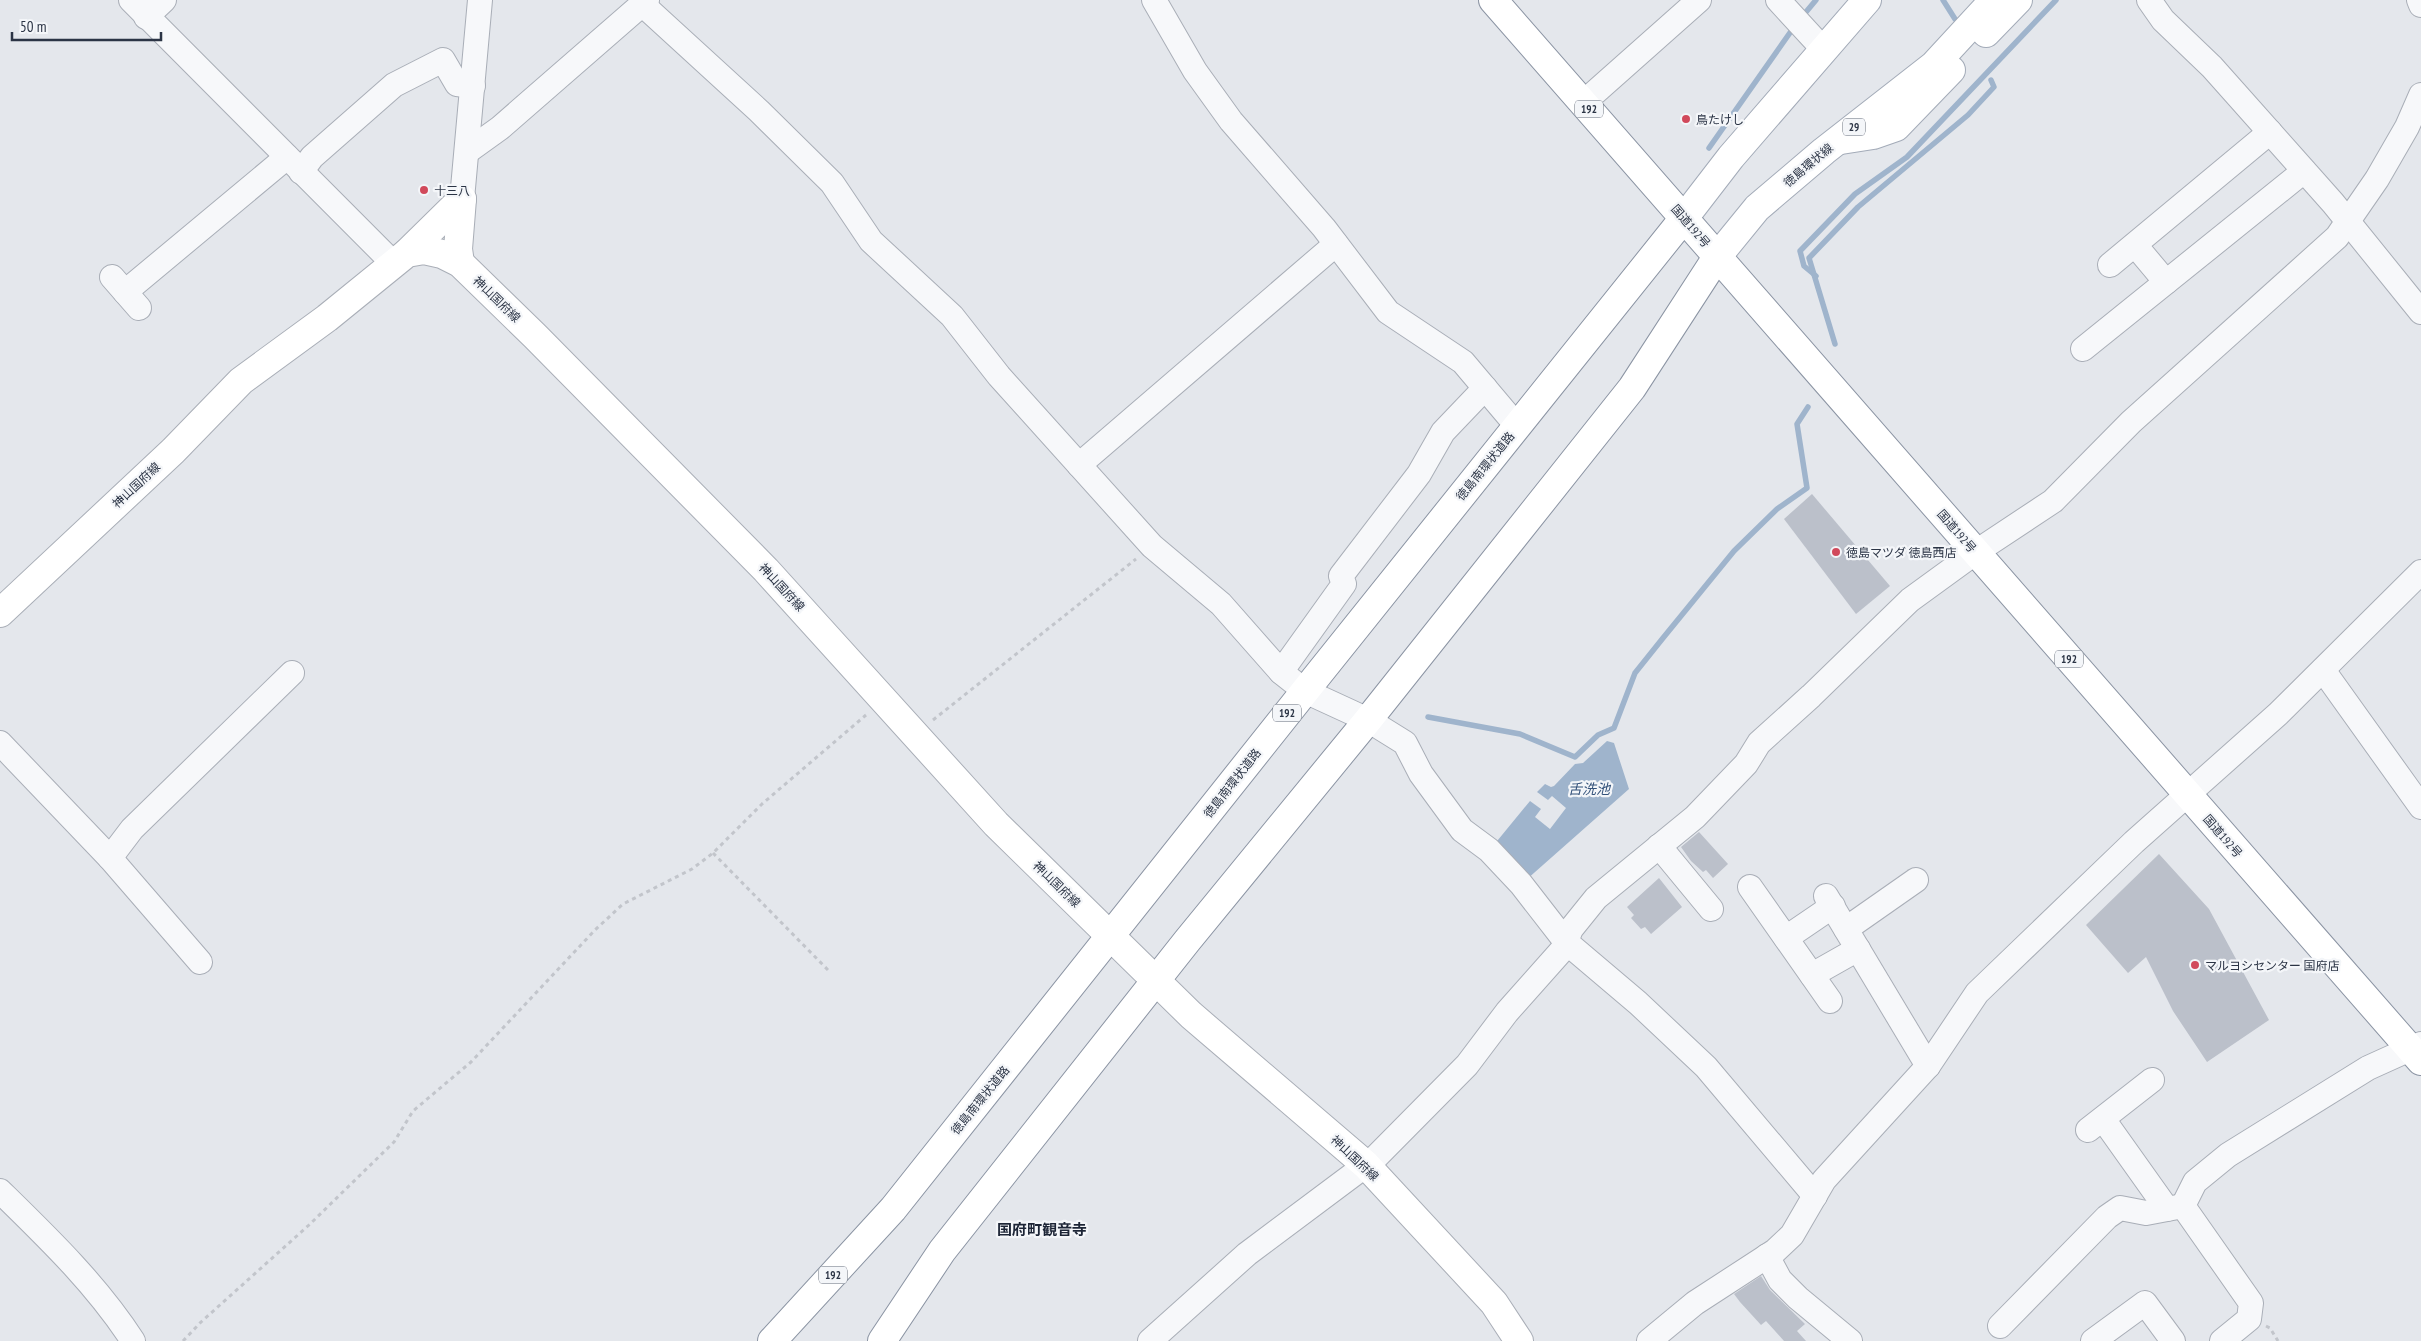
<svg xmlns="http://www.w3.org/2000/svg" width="2421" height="1341" font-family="'PT Sans Narrow','Noto Sans JP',sans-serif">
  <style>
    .water { fill: #9fb4cc }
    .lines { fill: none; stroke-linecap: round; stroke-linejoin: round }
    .stream { stroke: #9fb4cc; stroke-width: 5.5 }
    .building { fill: #bbc0ca }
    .minor-casing { stroke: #a9aeb7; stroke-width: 26 }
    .secondary-casing { stroke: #a9aeb7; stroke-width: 30 }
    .primary-casing { stroke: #a3abb8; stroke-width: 30 }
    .trunk-casing { stroke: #8b94a3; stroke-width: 30 }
    .path { stroke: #c2c5cb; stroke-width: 3; stroke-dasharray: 4 4; stroke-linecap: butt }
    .minor { stroke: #f7f8fa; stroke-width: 24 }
    .secondary { stroke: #fff; stroke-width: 28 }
    .primary { stroke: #fff; stroke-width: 28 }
    .trunk { stroke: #fff; stroke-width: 28 }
    .poi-dot { fill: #d1495b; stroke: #f4f6f9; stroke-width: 2 }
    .labels { text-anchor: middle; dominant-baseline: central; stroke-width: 4.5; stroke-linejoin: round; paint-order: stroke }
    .shield { fill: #f4f6f9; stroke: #676e7b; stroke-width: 1 }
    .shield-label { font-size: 11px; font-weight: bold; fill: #2b3445 }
    .poi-label { font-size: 12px; fill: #2b3445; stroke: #f4f6f9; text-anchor: start }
    .street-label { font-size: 12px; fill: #2b3445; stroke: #f4f6f9 }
    .water-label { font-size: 14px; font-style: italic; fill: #34527a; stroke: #f4f6f9 }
    .quarter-label { font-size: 15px; font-weight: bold; fill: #1d2536; stroke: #f4f6f9 }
  </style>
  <rect width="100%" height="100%" fill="#e4e7ec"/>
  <polygon class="water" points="1607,741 1614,743 1629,789 1526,880 1493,846 1530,801 1541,809 1535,817 1550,829 1566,808 1552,796 1548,800 1537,792 1545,784 1551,787 1554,786 1575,764 1583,763"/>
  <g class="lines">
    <g class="stream">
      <polyline points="1943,0 1955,19"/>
      <polyline points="1801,18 1816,0"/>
      <polyline points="1709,148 1794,27"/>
      <polyline points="1816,276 1804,266 1800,251 1855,194 1907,157 2056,0"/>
      <polyline points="1835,344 1809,258 1858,207 1968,115 1994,87 1991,80"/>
      <polyline points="1428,717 1520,734 1575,757 1598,735 1614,728 1635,673 1663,638 1734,551 1777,509 1807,488 1797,424 1808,407"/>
    </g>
  </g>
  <g class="building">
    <polygon points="1812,494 1890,586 1856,614 1784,519"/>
    <polygon points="1699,832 1728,864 1713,878 1706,870 1703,872 1691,861 1681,847"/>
    <polygon points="2159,854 2209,909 2269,1020 2207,1062 2173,1011 2146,957 2128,973 2086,925"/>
    <polygon points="1659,878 1682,907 1651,934 1645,927 1641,929 1631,918 1634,915 1627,907"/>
    <polygon points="1761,1276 1770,1290 1805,1324 1797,1331 1806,1341 1784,1341 1766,1321 1761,1325 1740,1302 1734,1294"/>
  </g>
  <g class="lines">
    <defs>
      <g id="minor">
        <polyline points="131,0 393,263"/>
        <polyline points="1154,0 1195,71 1231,121 1324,228 1388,312 1463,362 1517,426"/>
        <polyline points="1778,0 1824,50"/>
        <polyline points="2149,0 2163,20 2212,67 2333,203 2421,312"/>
        <polyline points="2419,0 2421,5"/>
        <polyline points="642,4 759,111 832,183 871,241 952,316 999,376 1152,546 1221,604 1281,672 1305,691 1368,720 1405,743 1421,774 1462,830 1489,850 1521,884 1566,942 1638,1003 1706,1067 1815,1196"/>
        <polyline points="146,17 164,0"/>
        <polyline points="1583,103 1699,0"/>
        <polyline points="468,151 500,128 647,0"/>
        <polyline points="301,172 312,157 394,85 443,60 457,84 473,86"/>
        <polyline points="462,199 480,0"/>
        <polyline points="2135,245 2166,282"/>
        <polyline points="2110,265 2270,132"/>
        <polyline points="112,277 139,308"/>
        <polyline points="125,292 287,157"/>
        <polyline points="2083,349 2304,171"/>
        <polyline points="1079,465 1336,244"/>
        <polyline points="2323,670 2421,807"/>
        <polyline points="1281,672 1344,584 1341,576 1419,474 1443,432 1485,388"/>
        <polyline points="0,743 110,858 200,962"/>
        <polyline points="1659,846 1711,909"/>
        <polyline points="110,858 132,829 292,673"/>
        <polyline points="1750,887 1830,1001"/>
        <polyline points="1826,896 1928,1066"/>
        <polyline points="1846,929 1916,880"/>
        <polyline points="1786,938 1833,906"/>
        <polyline points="1812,975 1858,949"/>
        <polyline points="2103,1119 2167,1209"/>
        <polyline points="2088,1130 2152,1080"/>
        <path d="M0,1191C48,1238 96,1284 133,1341"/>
        <polyline points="1767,1256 1780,1280 1798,1298 1850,1341"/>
        <polyline points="2000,1326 2107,1217 2120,1208 2146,1213 2183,1206"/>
        <polyline points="1150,1341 1247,1254 1374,1159 1467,1065 1507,1012 1563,949 1571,929 1596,898 1695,817 1746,764 1759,743 1811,696 1910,600 1976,552 2053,501 2131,422 2337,237 2377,179 2407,127 2421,95"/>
        <polyline points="1649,1341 1695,1303 1775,1251 1792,1235 1824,1180 1928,1066 1977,993 2134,842 2278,714 2421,572"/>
        <polyline points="2093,1341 2145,1303 2173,1341"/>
        <polyline points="2222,1341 2249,1319 2251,1303 2183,1206 2195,1182 2228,1155 2368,1068 2421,1044"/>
      </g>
      <g id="secondary">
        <polyline points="407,253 462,199"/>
        <polyline points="460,263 458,249 462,199"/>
        <polyline points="0,613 173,451 241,381 327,318 407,253 424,250 442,254 460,263 535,336 766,570 996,824 1191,1015 1366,1165 1494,1303 1519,1341"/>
      </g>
      <g id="primary">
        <polyline points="1986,33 2018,0"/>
        <polyline points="1841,140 1873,135 1896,127 1951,70"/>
        <polyline points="1684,218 1731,157 1867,0"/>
        <polyline points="1717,257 1757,208 1824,151 1934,65 1994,0"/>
      </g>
      <g id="trunk">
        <polyline points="1493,0 2421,1061"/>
        <polyline points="772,1341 893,1209 1305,691 1684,218"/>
        <polyline points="882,1341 942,1251 1187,941 1368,720 1632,388 1717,257"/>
      </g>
    </defs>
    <use href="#minor" class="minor-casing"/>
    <use href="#secondary" class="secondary-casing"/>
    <use href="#primary" class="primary-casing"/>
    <use href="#trunk" class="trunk-casing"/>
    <g class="path">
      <polyline points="933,720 1136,559"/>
      <polyline points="713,853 828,970"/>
      <polyline points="2266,1326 2270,1328 2278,1341"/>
      <polyline points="183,1341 201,1322 309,1225 394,1142 413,1111 471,1062 595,930 623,904 692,869 713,853 762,804 866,715"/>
    </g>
    <use href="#minor" class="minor"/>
    <use href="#secondary" class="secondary"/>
    <use href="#primary" class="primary"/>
    <use href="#trunk" class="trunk"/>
  </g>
  <g class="poi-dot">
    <circle cx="1686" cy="119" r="5"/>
    <circle cx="424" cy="190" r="5"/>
    <circle cx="1836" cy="552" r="5"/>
    <circle cx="2195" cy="965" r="5"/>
  </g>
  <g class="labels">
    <g class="shield">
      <rect x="1575" y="100.5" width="28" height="17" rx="4"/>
      <rect x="1843" y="118.5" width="22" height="17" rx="4"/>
      <rect x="2055" y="650.5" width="28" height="17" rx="4"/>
      <rect x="1273" y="704.5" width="28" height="17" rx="4"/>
      <rect x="819" y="1266.5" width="28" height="17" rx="4"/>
    </g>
    <g class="shield-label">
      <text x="1589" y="109">192</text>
      <text x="1854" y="127">29</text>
      <text x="2069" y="659">192</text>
      <text x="1287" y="713">192</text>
      <text x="833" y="1275">192</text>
    </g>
    <g class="poi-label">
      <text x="1696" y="119">鳥たけし</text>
      <text x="434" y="190">十三八</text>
      <text x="1846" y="552">徳島マツダ 徳島西店</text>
      <text x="2205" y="965">マルヨシセンター 国府店</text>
    </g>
    <g class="street-label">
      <text transform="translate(1808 165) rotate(-40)">徳島環状線</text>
      <text transform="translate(1691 226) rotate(49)">国道192号</text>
      <text transform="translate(497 299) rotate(44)">神山国府線</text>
      <text transform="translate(1485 466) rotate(-51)">徳島南環状道路</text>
      <text transform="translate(136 485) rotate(-43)">神山国府線</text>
      <text transform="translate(1957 531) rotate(49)">国道192号</text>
      <text transform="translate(782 587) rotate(47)">神山国府線</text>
      <text transform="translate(1232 783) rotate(-52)">徳島南環状道路</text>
      <text transform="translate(2223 836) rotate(49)">国道192号</text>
      <text transform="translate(1057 884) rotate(44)">神山国府線</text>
      <text transform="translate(980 1100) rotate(-51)">徳島南環状道路</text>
      <text transform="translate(1355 1158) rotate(43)">神山国府線</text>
    </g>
    <g class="water-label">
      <text x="1589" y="789">舌洗池</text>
    </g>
    <g class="quarter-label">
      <text x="1042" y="1229">国府町観音寺</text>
    </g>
  </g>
  <path d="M12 32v8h149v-8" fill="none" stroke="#2b3445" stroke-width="2.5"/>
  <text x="20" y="32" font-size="15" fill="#2b3445" stroke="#f4f6f9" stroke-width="4" paint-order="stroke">50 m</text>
</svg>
